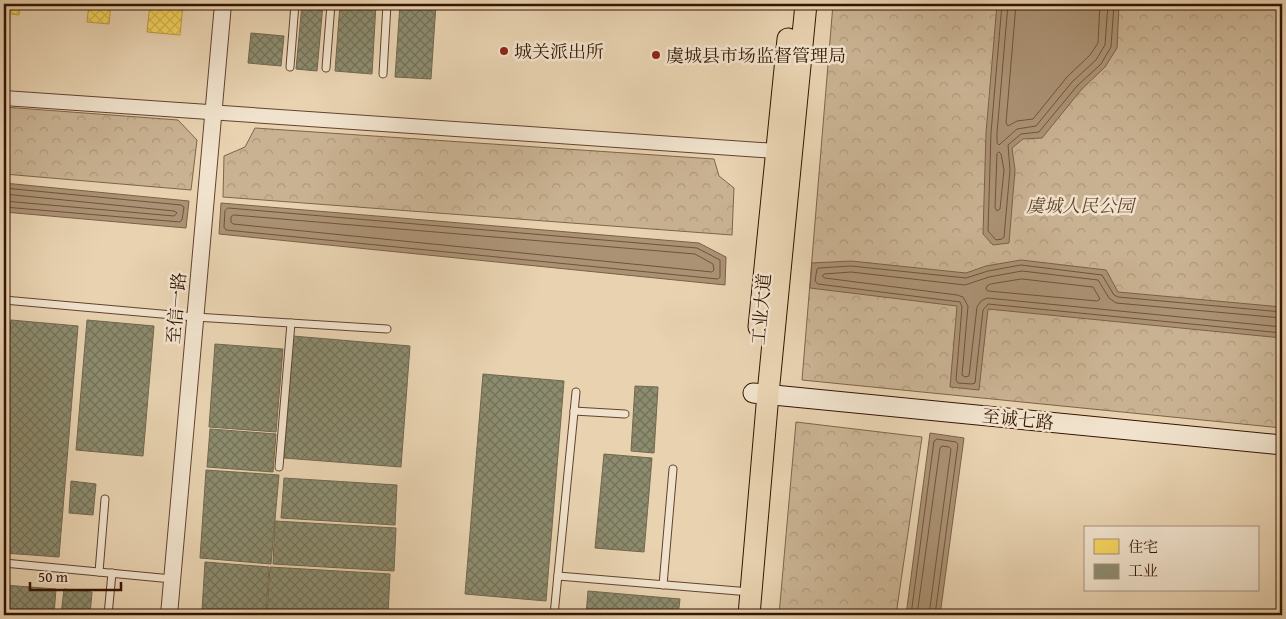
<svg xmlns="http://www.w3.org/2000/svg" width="1286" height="619" font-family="'Gentium Book Plus','Noto Serif SC',serif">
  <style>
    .park { fill: url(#park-crowns); stroke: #7e6449 }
    .water { fill: #ab9274; stroke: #7b6046 }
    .homes { fill: url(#homes-cross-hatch); stroke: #bc9b40 }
    .industry { fill: url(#industry-cross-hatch); stroke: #72684d }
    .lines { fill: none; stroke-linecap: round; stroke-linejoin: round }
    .shore { stroke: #70543a; stroke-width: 1 }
    .service-casing { stroke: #61442c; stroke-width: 9 }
    .minor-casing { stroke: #61442c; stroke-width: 16 }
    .tertiary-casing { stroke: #61442c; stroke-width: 18 }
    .secondary-casing { stroke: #341500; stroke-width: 21 }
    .primary-casing { stroke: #341500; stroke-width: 23 }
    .service { stroke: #f0e2cc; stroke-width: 7 }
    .minor { stroke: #f0e2cc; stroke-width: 14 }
    .tertiary { stroke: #f0e2cc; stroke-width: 16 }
    .secondary { stroke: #f0e2cc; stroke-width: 19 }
    .primary { stroke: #e8d2b0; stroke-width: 21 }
    .poi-dot { fill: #8f2418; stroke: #f0e2cc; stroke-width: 2 }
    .labels { text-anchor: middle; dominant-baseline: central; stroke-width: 5; stroke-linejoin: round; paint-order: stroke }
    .poi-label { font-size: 18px; fill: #341500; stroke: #f0e2cc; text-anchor: start }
    .park-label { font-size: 18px; font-style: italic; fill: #61442c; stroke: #f0e2cc }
    .street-label { font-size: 18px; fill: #341500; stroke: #f0e2cc }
  </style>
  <defs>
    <pattern id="park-crowns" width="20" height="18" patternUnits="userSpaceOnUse" patternTransform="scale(1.25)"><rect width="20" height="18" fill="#c9b292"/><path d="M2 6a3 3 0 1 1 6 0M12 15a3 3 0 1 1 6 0" fill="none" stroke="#ad987c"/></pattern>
    <pattern id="homes-cross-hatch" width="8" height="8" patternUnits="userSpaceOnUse" patternTransform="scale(1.25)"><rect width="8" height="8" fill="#f6d55c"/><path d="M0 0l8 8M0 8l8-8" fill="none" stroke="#d4b64e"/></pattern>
    <pattern id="industry-cross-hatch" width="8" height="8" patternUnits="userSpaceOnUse" patternTransform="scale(1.25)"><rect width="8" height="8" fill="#8c8c6e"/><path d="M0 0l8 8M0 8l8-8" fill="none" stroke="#737158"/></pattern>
  </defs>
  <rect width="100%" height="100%" fill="#e8d2b0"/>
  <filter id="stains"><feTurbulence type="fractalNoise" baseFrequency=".004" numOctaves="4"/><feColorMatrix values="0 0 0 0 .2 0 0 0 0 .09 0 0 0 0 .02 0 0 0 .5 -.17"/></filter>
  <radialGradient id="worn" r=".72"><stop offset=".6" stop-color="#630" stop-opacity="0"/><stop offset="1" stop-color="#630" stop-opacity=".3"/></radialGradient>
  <g class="park">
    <polygon points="833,4 1282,4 1282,428 802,380"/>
    <polygon points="4,107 178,120 197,140 191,190 4,174"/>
    <polygon points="255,128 714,159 719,176 734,188 732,235 223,197 224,156 245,147"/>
    <polygon points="796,422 922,437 896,615 779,615"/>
  </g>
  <g class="water">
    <polygon points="997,4 1119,4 1117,48 1105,67 1081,90 1042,138 1023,139 1012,148 1015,170 1009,243 993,245 983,234 986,133"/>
    <polygon points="4,183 189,201 186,228 4,212"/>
    <polygon points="221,203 699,243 726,257 725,285 219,234"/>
    <polygon points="1021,260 1106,270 1118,292 1282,307 1282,338 988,309 979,390 950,387 957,306 810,288 812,263 851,261 966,273 986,266"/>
    <polygon points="930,433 964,438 940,615 906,615"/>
  </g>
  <g class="homes">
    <polygon points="4,4 20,4 19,15 4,13"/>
    <polygon points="89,4 111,4 109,24 87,22"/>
    <polygon points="150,4 183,4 180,35 147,32"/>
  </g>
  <g class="industry">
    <polygon points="302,4 323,4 317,71 296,69"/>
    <polygon points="340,4 376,4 372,74 335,71"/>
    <polygon points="400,4 436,4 431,79 395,77"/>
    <polygon points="251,33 284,36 281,66 248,63"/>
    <polygon points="11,320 78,326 59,557 4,553 4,410"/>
    <polygon points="87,320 154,326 143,456 76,450"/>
    <polygon points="293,336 410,346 401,467 284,458"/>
    <polygon points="215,344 283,349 276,432 209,427"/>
    <polygon points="483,374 564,381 546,601 465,594"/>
    <polygon points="635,386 658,387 654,453 631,451"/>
    <polygon points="210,429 276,434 273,472 207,467"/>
    <polygon points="604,454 652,458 644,552 595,548"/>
    <polygon points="206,470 279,475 271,564 200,558"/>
    <polygon points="284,478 397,485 395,525 281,518"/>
    <polygon points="71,481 96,484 93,515 69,513"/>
    <polygon points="275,521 396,528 394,571 273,564"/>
    <polygon points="205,562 269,567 266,615 202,610"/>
    <polygon points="270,567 390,574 388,615 267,615"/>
    <polygon points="4,585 56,589 54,615 4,615"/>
    <polygon points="64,589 92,592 90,615 61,615"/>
    <polygon points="588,591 680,599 678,615 586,615"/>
  </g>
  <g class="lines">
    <g class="shore">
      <polyline points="1002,4 991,133 988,231 996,240 1002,239 1004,237 1010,170 1008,145 1021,134 1039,132 1077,86 1101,64 1111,47 1114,4"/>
      <polyline points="1008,4 997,133 997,143 999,145 1017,129 1036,126 1072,82 1096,60 1105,45 1108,4"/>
      <polyline points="1016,4 1006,123 1008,126 1017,121 1033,119 1067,77 1090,55 1098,43 1100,4"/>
      <polygon points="999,152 1001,154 1004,170 1000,209 997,211 995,208 997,154"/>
      <polyline points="4,188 181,205 184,207 182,220 180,222 4,207"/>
      <polyline points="4,194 174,211 177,213 174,216 4,201"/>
      <polygon points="228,208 697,248 720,260 720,277 718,279 226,230 224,227 225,211"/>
      <polygon points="234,215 695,254 713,264 714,270 712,272 233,224 231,222 231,217"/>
      <polygon points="1022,279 1093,287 1100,299 1097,301 988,291 986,289 987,286 991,284"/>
      <polyline points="1282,312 1118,297 1114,295 1102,275 1021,265 988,271 966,278 851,266 819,268 817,269 815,281 818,284 960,302 962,307 956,380 958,383 972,384 975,383 983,310 988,304 1282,333"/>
      <polyline points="1282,318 1116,303 1109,298 1098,280 1022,271 989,277 965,285 851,272 824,274 822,276 825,278 957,295 963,297 968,306 962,375 965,377 969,376 977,307 981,301 987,298 1282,327"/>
      <polyline points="911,615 934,441 937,439 956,442 958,444 935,615"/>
      <polyline points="917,615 940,448 942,446 949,447 951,449 929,615"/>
    </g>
    <defs>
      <g id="service">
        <polyline points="290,67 295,4"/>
        <polyline points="326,68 331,4"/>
        <polyline points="383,74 387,4"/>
        <polyline points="4,300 195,317 387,329"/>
        <polyline points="574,411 625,414"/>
        <polyline points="279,467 291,323"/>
        <polyline points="4,563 172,579"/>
        <polyline points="99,572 105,499"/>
        <polyline points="558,576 750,592"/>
        <polyline points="663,585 673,469"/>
        <polyline points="108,615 112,573"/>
        <polyline points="554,615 576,392"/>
      </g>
      <polyline id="minor" points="4,98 776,151"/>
      <polyline id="tertiary" points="169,615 223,4"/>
      <polyline id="secondary" points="753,393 1282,445"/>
      <g id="primary">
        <polyline points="759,327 788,39"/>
        <polyline points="749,615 768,394 806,4"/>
      </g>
    </defs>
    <use href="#service" class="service-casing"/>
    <use href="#minor" class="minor-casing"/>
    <use href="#tertiary" class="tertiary-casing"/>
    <use href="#secondary" class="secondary-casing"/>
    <use href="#primary" class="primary-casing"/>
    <use href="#service" class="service"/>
    <use href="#minor" class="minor"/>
    <use href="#tertiary" class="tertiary"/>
    <use href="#secondary" class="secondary"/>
    <use href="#primary" class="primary"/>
  </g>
  <g class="poi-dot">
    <circle cx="504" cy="51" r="5"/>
    <circle cx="656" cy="55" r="5"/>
  </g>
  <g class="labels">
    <g class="poi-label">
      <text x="514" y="51">城关派出所</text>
      <text x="666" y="55">虞城县市场监督管理局</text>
    </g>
    <g class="park-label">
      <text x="1080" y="205">虞城人民公园</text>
    </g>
    <g class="street-label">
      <text transform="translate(176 308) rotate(-85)">至信一路</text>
      <text transform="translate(761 309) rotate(-85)">工业大道</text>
      <text transform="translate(1018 419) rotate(6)">至诚七路</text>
    </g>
  </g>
  <rect width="1286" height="619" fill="none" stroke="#e8d2b0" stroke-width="20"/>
  <rect x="5" y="5" width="1276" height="609" fill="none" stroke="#341500" stroke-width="2.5"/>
  <rect x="10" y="10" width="1266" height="599" fill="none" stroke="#341500"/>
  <rect x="1084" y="526" width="175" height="65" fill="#f0e2cc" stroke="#a5907a"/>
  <rect x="1094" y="539" width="25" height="15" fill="#f6d55c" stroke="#a5907a"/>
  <text x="1128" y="552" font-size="15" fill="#341500">住宅</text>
  <rect x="1094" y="564" width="25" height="15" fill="#8c8c6e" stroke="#a5907a"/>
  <text x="1128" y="576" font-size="15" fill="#341500">工业</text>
  <path d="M30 582v8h91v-8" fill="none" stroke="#341500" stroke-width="2.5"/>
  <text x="38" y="582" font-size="15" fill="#341500" stroke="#f0e2cc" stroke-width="4" paint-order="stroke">50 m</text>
  <rect width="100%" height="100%" filter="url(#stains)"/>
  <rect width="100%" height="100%" fill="url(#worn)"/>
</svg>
